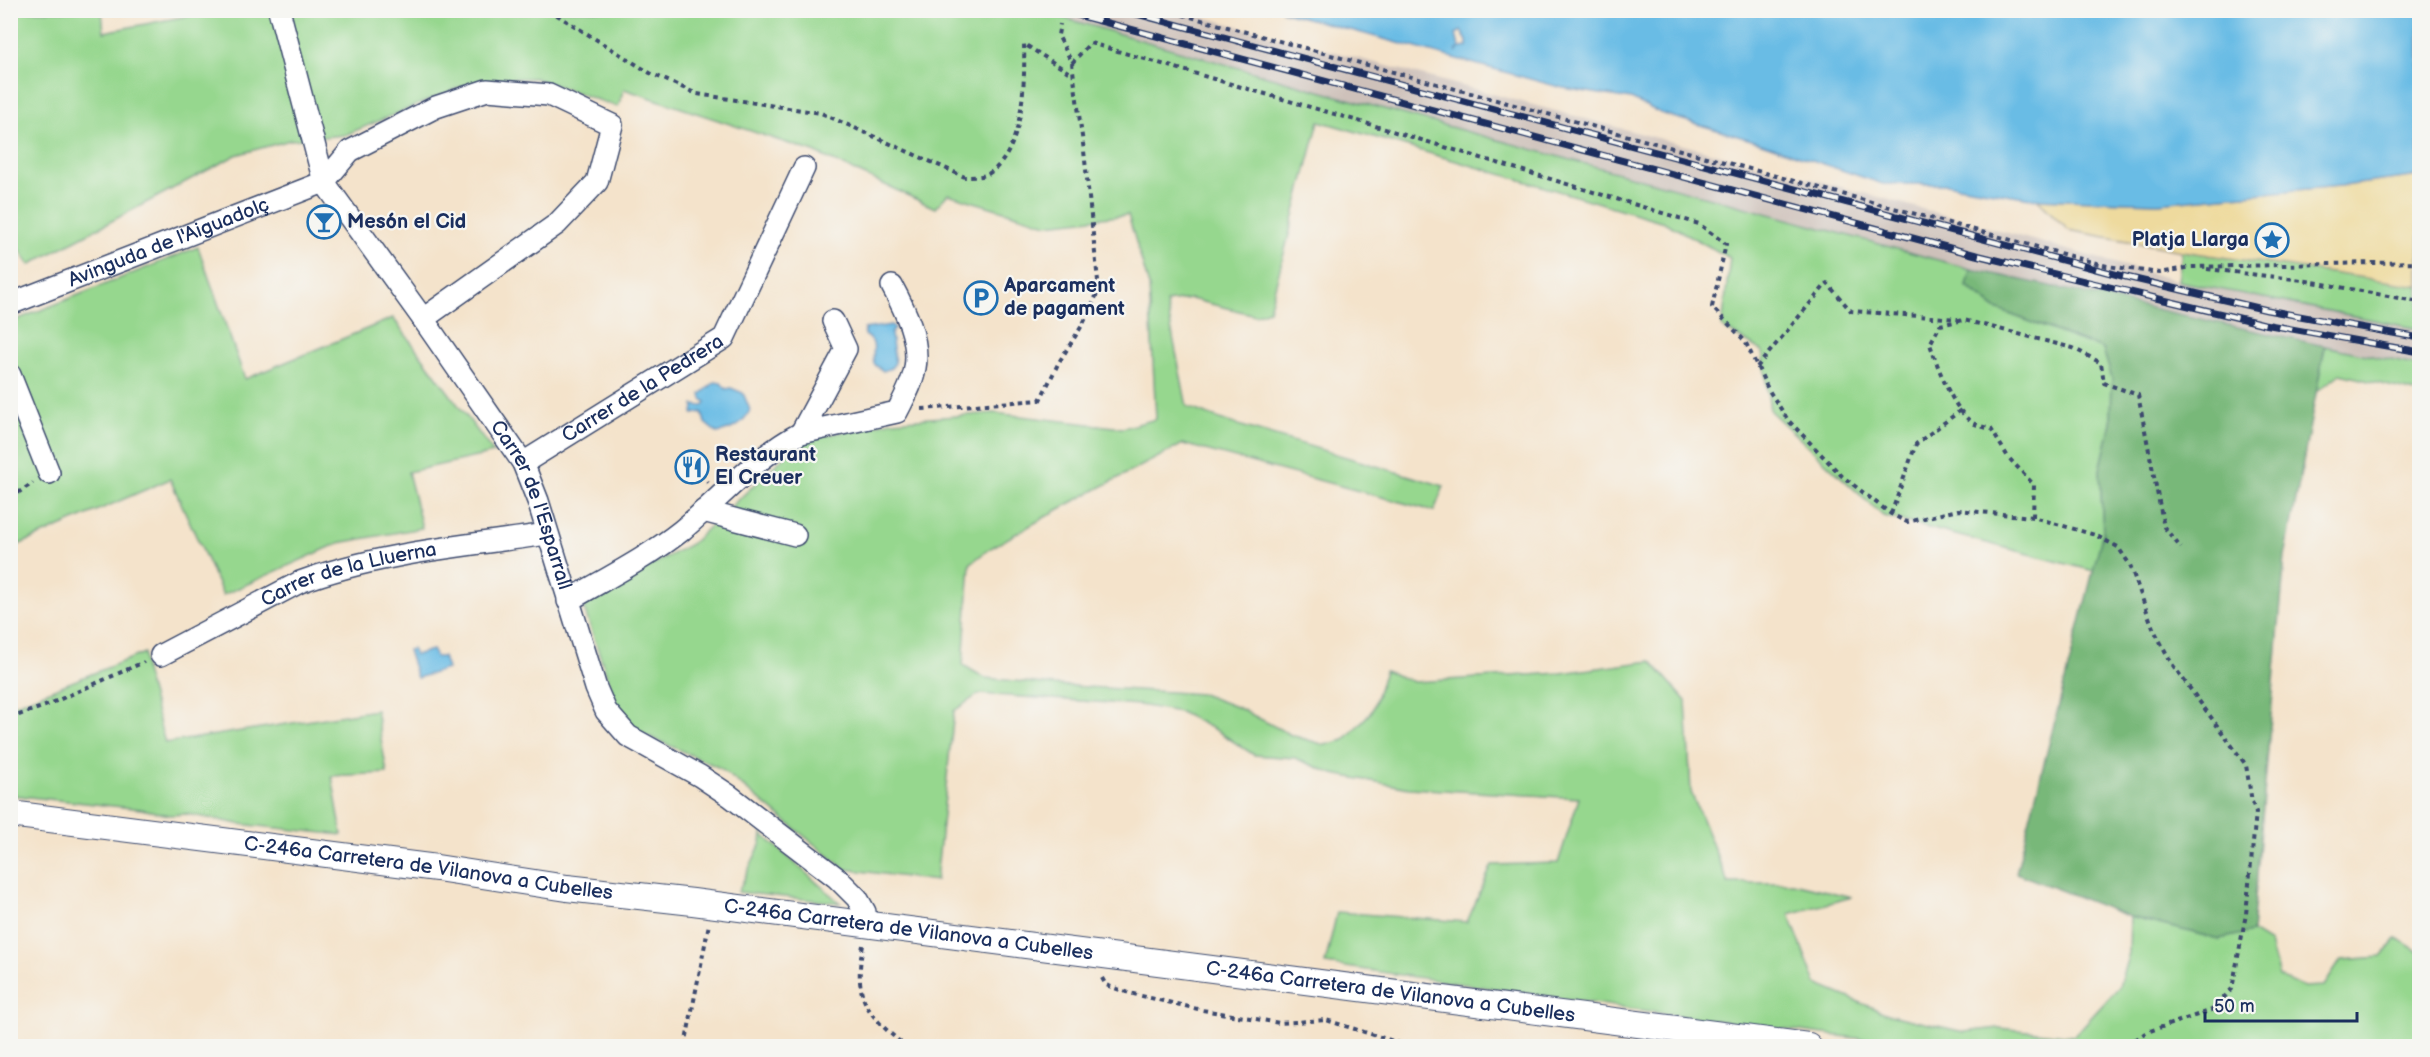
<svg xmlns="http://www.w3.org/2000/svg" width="2430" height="1057" font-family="'Balsamiq Sans',sans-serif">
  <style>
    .industrial { fill: #cec1ba }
    .green { fill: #96d78e; stroke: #588376; stroke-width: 1.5 }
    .forest { fill: #78b879; stroke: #4a746c; stroke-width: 1.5 }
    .sand { fill: #eeda9e; stroke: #84847e; stroke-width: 1.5 }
    .water { fill: #69bce5; stroke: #4276a2; stroke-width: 1.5; fill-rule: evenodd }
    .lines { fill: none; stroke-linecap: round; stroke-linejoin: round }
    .minor-casing { stroke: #3c4a6e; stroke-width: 24 }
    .major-casing { stroke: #3c4a6e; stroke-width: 28 }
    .path { stroke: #3c4a6e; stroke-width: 4; stroke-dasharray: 4.5 4.5; stroke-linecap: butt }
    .minor { stroke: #fff; stroke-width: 21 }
    .major { stroke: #fff; stroke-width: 26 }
    .rail-casing { stroke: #1b2f5e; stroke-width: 7 }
    .rail { stroke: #f6f6f2; stroke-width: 4.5; stroke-dasharray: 14; stroke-linecap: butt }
    .labels { text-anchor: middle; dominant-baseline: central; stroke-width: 4.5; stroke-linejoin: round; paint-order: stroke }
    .poi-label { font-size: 20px; font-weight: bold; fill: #1b2f5e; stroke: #f6f6f2; text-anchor: start }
    .street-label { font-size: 20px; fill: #1b2f5e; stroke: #f6f6f2 }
  </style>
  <rect width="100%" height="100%" fill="#f6f6f2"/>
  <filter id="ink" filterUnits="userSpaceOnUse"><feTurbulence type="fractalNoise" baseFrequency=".0167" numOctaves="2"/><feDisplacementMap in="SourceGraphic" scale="12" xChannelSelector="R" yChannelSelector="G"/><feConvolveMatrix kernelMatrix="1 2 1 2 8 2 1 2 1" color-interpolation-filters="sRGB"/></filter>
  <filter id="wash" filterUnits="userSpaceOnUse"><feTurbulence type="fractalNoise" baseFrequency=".008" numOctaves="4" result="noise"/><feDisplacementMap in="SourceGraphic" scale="24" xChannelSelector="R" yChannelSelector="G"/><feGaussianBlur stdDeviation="1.35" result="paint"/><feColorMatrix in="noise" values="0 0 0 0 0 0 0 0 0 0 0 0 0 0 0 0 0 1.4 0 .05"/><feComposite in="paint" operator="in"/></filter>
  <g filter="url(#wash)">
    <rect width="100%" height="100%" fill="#f4e3cb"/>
    <polygon class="industrial" points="1039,11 1181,11 1901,203 2178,281 2419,329 2419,366 1971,269 1344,98"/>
    <g class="green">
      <polygon points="218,10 1039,11 1344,98 1971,269 1967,287 1996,309 2103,349 2112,378 2111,424 2100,470 2103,532 2094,571 1883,516 1770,411 1762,351 1722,327 1730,258 1664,222 1319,121 1269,310 1255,315 1191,299 1166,302 1187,407 1228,422 1444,486 1434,511 1183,444 1061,508 989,549 970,564 963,665 985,678 1054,685 1202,694 1239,708 1291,735 1325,745 1344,740 1372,711 1385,671 1414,682 1561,673 1651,661 1686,701 1691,792 1728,883 1793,883 1852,897 1789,914 1816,984 1890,1015 1964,1032 1999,1028 2074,1036 2119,987 2129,953 2130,917 2219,939 2252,932 2270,943 2279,977 2304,987 2324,986 2341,960 2381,957 2397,938 2419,952 2419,1046 1918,1046 1689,1017 1325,964 1337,912 1467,922 1492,865 1558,863 1579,798 1409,788 1333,774 1295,758 1254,755 1219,732 1180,712 1139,705 979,694 954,711 936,881 845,869 720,768 632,729 620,714 582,603 691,544 801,441 892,421 994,413 1123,428 1156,419 1149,286 1128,215 1047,224 948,194 935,208 814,152 624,89 618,107 535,78 498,79 458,88 345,135 290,140 236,155 29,265 11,234 10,11 102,11 104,32"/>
      <polygon points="198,247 245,379 393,318 494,453 408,472 422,528 339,543 223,595 170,479 11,548 11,322"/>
      <polygon points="2182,251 2419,286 2419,329 2178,281"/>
      <polygon points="2325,346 2419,366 2419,393 2340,374 2316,392"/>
      <polygon points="144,653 145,671 165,743 376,710 387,773 332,776 342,835 239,824 187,814 169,815 141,809 11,795 11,706"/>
      <polygon points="762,834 840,903 738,892 761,843"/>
    </g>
    <polygon class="forest" points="1971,269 2325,346 2285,557 2252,932 2219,939 2130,917 2016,873 2103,532 2100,470 2111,424 2112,378 2103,349 1996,309 1967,286"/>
    <polygon class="sand" points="2419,176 2419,286 2182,251 2068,230 2037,199 2158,203 2350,185"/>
    <g class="water">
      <path d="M1281,11H2419V176L2350,185L2158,203L2037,199L1946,184H1883L1758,142L1663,114L1631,99L1563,88ZM1461,31L1467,41V47L1460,48L1456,52L1459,47L1456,34Z"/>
      <path d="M891,325L895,328L891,334L895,363L891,368L883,371L874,364C871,351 879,343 865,335L864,329Z"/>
      <path d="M715,382L721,383L726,389L731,388L743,393L750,410C743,424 733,430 717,433L705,423L702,412L693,414L694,405L703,406L706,402L702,399L701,394Z"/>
      <polygon points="412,649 415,655 432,650 436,657 443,657 447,669 417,678 408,650"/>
    </g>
  </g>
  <g filter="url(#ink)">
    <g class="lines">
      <defs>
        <g id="minor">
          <path id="s1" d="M279,10L324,182L423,319L523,463L538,501L596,688L606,711L628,736L700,776L730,796L837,878L857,898L865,912L866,924"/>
          <path id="s2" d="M10,304L324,182L350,151L436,107L487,90L549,95L612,125L597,182L557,224L423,319"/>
          <polyline points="10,375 49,473"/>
          <polyline points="801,433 846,349 833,321"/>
          <path id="s3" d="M523,463L724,338L804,168"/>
          <polyline points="703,511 795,535"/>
          <path d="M568,601C605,579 647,558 681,531C721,498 755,457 801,433L897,412C904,398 913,383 915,368C920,340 905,310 892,286"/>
          <path id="s4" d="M161,655L300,582C378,553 465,546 547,534"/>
        </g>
        <g id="major">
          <path id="s5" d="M10,814L437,868L567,888L693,902L1808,1046"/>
        </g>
      </defs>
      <use href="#minor" class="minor-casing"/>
      <use href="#major" class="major-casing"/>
      <g class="path">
        <path d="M549,10L650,73L697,94L821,113L965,177C972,177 982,177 988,174C1024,153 1025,82 1024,44L1073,75"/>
        <polyline points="1165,10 2107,266 2160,273 2191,267 2420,262"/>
        <polyline points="1072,63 1090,43 1372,125 1699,224 1726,244 1712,307 1745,341 1768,389 1788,420 1842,476 1891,514 1907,522 1958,510 2033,517 2095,535 2118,547 2130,565 2153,628 2172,664 2246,765 2252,802 2256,812 2246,914 2232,989 2212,1010 2147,1032 2126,1046"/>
        <polyline points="2207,269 2302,280 2420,302"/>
        <polyline points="1757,367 1827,283 1851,311 1958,319"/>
        <polyline points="922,409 1040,400 1059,362 1083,324 1099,290 1084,151 1072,63 1058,35 1060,24"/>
        <polyline points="684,453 708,483"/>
        <polyline points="10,498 33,483"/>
        <polyline points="1891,514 1916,444 1961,410"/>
        <path d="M2033,517L2034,485L2008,457L1991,429C1984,427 1974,425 1969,420C1951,404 1938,368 1930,344L1940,325L1964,320L2073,348L2101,363L2104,383L2138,395L2164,527L2181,548"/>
        <polyline points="10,718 45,706 144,662"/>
        <path d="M863,945C853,999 866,1013 905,1046"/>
        <polyline points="1102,978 1106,985 1129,993 1202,1010 1280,1023 1326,1020 1409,1046"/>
        <polyline points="685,1046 709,924"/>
      </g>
      <use href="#minor" class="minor"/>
      <use href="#major" class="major"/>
      <defs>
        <g id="rail">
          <polyline points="1059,10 1976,255 2264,324 2420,352"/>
          <polyline points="1122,10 2122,276 2267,310 2420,338"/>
        </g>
      </defs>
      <use href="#rail" class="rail-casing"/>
      <use href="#rail" class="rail"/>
    </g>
  </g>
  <defs>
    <symbol id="bar-ring" viewBox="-11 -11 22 22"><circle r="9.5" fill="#f6f6f2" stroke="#1f6fb2" stroke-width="1.5"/><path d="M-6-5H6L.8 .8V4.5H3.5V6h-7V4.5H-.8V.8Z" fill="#1f6fb2"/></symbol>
    <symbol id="sight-ring" viewBox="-11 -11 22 22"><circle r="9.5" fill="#f6f6f2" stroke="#1f6fb2" stroke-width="1.5"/><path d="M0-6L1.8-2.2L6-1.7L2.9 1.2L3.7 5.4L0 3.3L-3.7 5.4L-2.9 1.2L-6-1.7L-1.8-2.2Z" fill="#1f6fb2"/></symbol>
    <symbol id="parking-ring" viewBox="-11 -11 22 22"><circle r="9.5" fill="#f6f6f2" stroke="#1f6fb2" stroke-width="1.5"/><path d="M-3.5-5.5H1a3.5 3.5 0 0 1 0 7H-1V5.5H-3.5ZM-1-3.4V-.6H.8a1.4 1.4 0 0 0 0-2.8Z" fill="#1f6fb2"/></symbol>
    <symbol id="restaurant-ring" viewBox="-11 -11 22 22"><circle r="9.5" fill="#f6f6f2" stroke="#1f6fb2" stroke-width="1.5"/><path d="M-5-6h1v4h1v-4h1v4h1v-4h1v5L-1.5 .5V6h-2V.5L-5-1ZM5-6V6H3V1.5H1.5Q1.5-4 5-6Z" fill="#1f6fb2"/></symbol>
  </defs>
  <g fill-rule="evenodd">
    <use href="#bar-ring" x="305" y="203" width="38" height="38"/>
    <use href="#sight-ring" x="2253" y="221" width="38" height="38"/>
    <use href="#parking-ring" x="962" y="279" width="38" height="38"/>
    <use href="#restaurant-ring" x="673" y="448" width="38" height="38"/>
  </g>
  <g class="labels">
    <g class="poi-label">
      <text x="347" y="222">Mesón el Cid</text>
      <text x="2249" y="240" text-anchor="end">Platja Llarga</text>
      <text x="1004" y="286">Aparcament<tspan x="1004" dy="23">de pagament</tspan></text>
      <text x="715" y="455">Restaurant<tspan x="715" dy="23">El Creuer</tspan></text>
    </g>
    <g class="street-label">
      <text stroke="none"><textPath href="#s2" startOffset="170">Avinguda de l'Aiguadolç</textPath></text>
      <text stroke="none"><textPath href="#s3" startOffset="141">Carrer de la Pedrera</textPath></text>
      <text stroke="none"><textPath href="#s1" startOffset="564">Carrer de l'Esparrall</textPath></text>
      <text stroke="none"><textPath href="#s4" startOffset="206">Carrer de la Lluerna</textPath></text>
      <text stroke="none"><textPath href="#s5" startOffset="422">C-246a Carretera de Vilanova a Cubelles</textPath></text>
      <text stroke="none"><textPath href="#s5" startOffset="906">C-246a Carretera de Vilanova a Cubelles</textPath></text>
      <text stroke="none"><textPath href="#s5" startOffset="1392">C-246a Carretera de Vilanova a Cubelles</textPath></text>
    </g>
  </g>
  <rect width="2430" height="1057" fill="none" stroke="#f6f6f2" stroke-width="36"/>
  <path d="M2205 1012v9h152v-9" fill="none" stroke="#1b2f5e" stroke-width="3"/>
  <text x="2214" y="1012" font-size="18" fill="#1b2f5e" stroke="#f6f6f2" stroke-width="4.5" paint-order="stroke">50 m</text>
</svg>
